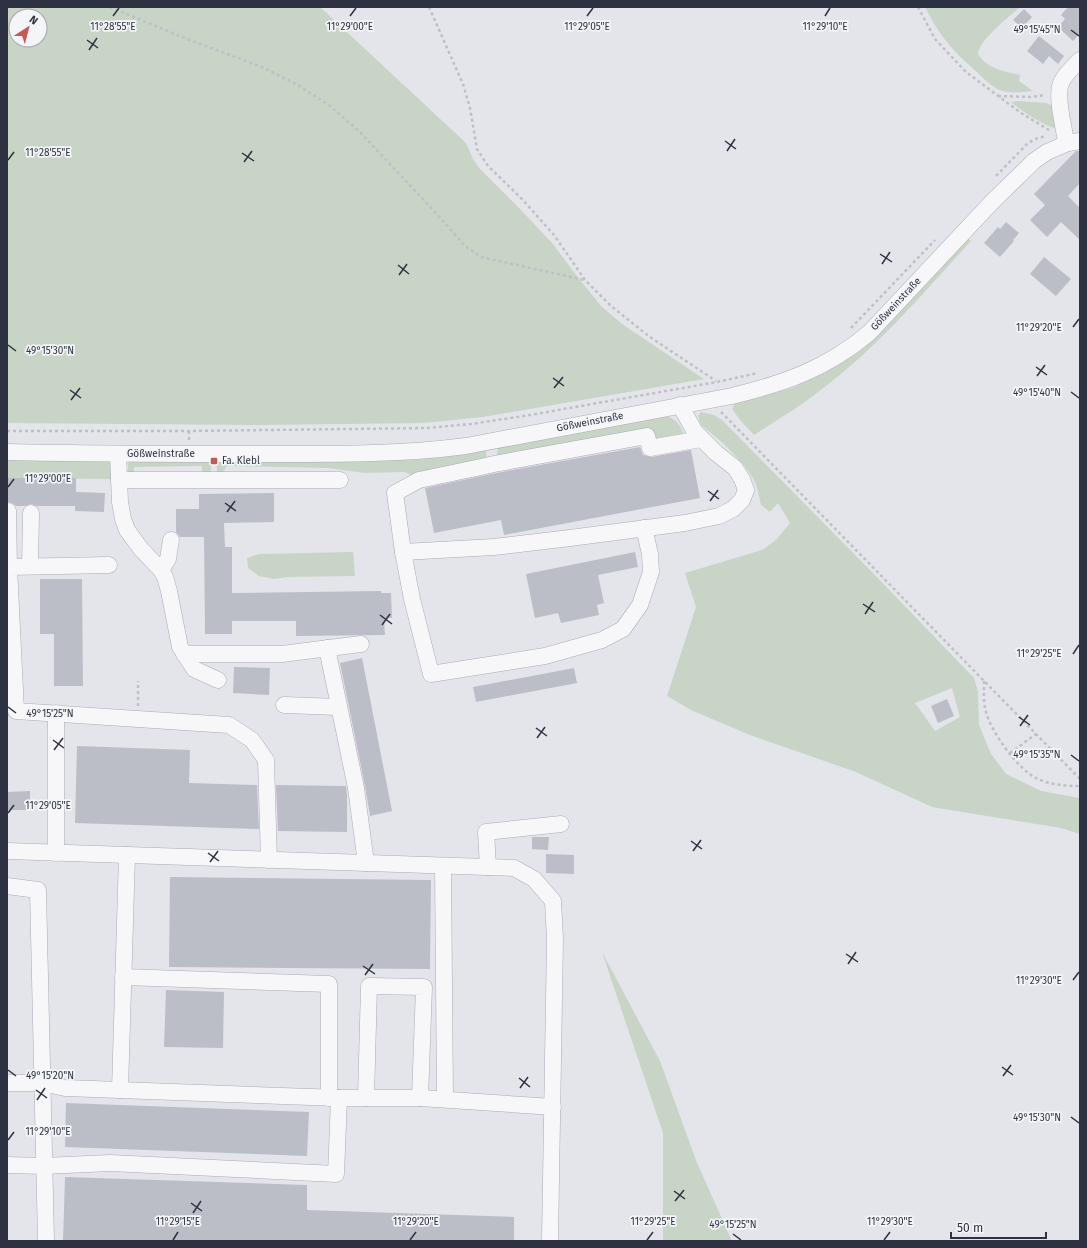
<svg xmlns="http://www.w3.org/2000/svg" width="1087" height="1248" font-family="'Fira Sans',sans-serif">
  <style>
    .green { fill: #c7d4c6; fill-rule: evenodd }
    .building { fill: #bcbec7 }
    .lines { fill: none; stroke-linecap: round; stroke-linejoin: round }
    .minor-casing { stroke: #a9abb5; stroke-width: 17 }
    .path { stroke: #bec0c5; stroke-width: 2.5; stroke-dasharray: 3 3; stroke-linecap: butt }
    .minor { stroke: #f7f7f9; stroke-width: 16 }
    .ticks { fill: none; stroke: #2d3141; stroke-width: 1.5 }
    .poi-dot { fill: #c25a57; stroke: #f4f5f8; stroke-width: 1.5 }
    .labels { text-anchor: middle; dominant-baseline: central; stroke-width: 3.5; stroke-linejoin: round; paint-order: stroke }
    .street-label { font-size: 10px; fill: #2d3141; stroke: #f4f5f8 }
    .poi-label { font-size: 10px; fill: #2d3141; stroke: #f4f5f8; text-anchor: start }
    .ticks-label { font-size: 10px; text-anchor: middle; fill: #2d3141; stroke: #f4f5f8; stroke-width: 3.5; stroke-linejoin: round; paint-order: stroke }
  </style>
  <rect width="100%" height="100%" fill="#e4e5eb"/>
  <g class="green">
    <path d="M7,7H320L466,143L473,159L479,168L521,210L553,244L576,275L601,306L622,324L704,379L483,417L424,423L259,425L7,423ZM16,16H40V40H16Z"/>
    <path d="M925,7H1020C1009,17 979,40 978,54C987,69 1004,71 1020,75L1019,81L1033,91C1023,92 1010,94 1000,90C992,87 984,79 978,73C953,51 940,37 925,7Z"/>
    <path d="M1018,101L1046,103L1055,107L1056,129C1040,123 1024,113 1011,102Z"/>
    <path d="M967,238L971,241C925,291 877,348 822,389C801,406 777,420 754,435L740,420L732,409L735,403L768,395L795,387L817,376Z"/>
    <path d="M701,412L714,415L722,420L869,569L974,678L978,692L979,725L991,754L1006,774L1041,791L1080,798V834L1061,828L932,807L856,772L750,735L693,711L667,696L696,607L685,573L762,550L776,540L790,523L778,503L770,512L761,505L757,487L753,478L744,465L723,443L701,425L698,416ZM952,688L960,717L935,731L915,703Z"/>
    <path d="M665,415C677,420 682,426 685,439L654,444L649,433L498,460L497,453L499,445Z"/>
    <polygon points="485,447 488,462 416,477 404,472 364,473 329,468 227,466 221,475 217,475 217,459"/>
    <polygon points="7,457 110,461 114,479 7,478"/>
    <polygon points="211,459 211,476 202,476 202,466 134,467 134,476 128,471 128,463 129,461"/>
    <polygon points="353,552 355,576 288,577 274,579 259,576 248,568 247,558 259,554"/>
    <polygon points="602,952 660,1061 697,1163 732,1241 663,1241 663,1133"/>
  </g>
  <g class="building">
    <polygon points="1068,7 1080,7 1080,33 1073,41 1058,27 1065,19 1061,15"/>
    <polygon points="1024,9 1032,17 1022,28 1013,20"/>
    <polygon points="1039,36 1064,56 1058,64 1049,56 1043,64 1027,51"/>
    <polygon points="1076,151 1080,151 1080,183 1068,196 1080,208 1080,240 1061,222 1047,237 1030,220 1045,205 1034,194"/>
    <polygon points="1006,222 1019,233 1013,240 1014,241 1000,257 984,243 998,227 1000,229"/>
    <polygon points="1044,257 1071,279 1056,296 1030,274"/>
    <polygon points="640,447 643,455 651,457 691,450 700,498 504,535 501,520 434,533 425,488 496,473"/>
    <polygon points="7,478 76,478 76,492 105,493 104,512 75,511 75,506 37,506 31,504 25,506 16,506 12,503 7,502"/>
    <polygon points="274,493 274,522 224,523 225,547 232,547 232,593 381,591 381,593 391,593 392,618 387,618 387,620 384,620 385,635 296,636 296,621 232,621 232,634 205,634 204,537 180,537 176,532 176,509 199,509 199,494"/>
    <polygon points="635,552 638,567 598,575 604,603 597,605 599,615 561,623 558,613 535,618 526,574"/>
    <polygon points="40,579 82,579 83,686 54,686 54,634 40,634"/>
    <polygon points="362,658 392,811 370,816 365,786 340,663"/>
    <polygon points="234,667 270,668 269,695 233,693"/>
    <polygon points="574,668 577,683 476,702 473,687"/>
    <polygon points="947,699 954,716 938,723 931,706"/>
    <polygon points="77,746 190,750 189,783 257,785 259,829 75,823"/>
    <polygon points="276,785 346,786 347,795 347,832 278,831"/>
    <polygon points="30,791 30,810 7,810 7,792"/>
    <polygon points="532,837 549,837 548,850 532,849"/>
    <polygon points="546,854 574,855 574,874 546,873"/>
    <polygon points="170,877 431,880 430,969 169,967"/>
    <polygon points="166,990 224,992 223,1048 164,1047"/>
    <polygon points="66,1103 309,1112 307,1156 65,1147"/>
    <polygon points="65,1177 307,1185 307,1210 514,1217 514,1241 63,1241"/>
  </g>
  <g class="lines">
    <defs>
      <g id="minor">
        <path d="M1068,143L1065,136C1063,123 1055,93 1062,81C1066,73 1074,66 1080,60"/>
        <polyline points="680,405 695,432 716,453 735,468 742,479 746,490 742,500 733,509 719,516 685,523 570,538 494,547 403,552 395,493 419,480 481,467 494,464 647,436 650,448 701,439"/>
        <path d="M7,452C92,454 177,454 262,454C330,454 398,455 466,446L732,396C785,383 826,369 869,333L992,202L1034,161L1047,152L1068,143L1080,141"/>
        <polyline points="118,454 120,502 123,519 127,530 141,549 161,570 165,577 169,591 180,647 194,669 218,680"/>
        <polyline points="119,480 340,480"/>
        <polyline points="8,511 9,567"/>
        <polyline points="403,552 412,599 431,674 545,656 602,640 623,629 640,605 651,572 650,554 644,528"/>
        <polyline points="109,565 9,567 16,711 229,725 252,740 266,760 269,860"/>
        <polyline points="30,566 31,513"/>
        <polyline points="161,570 168,559 171,540"/>
        <polyline points="327,648 356,788 366,863"/>
        <polyline points="184,654 282,654 361,644"/>
        <polyline points="284,705 339,707"/>
        <polyline points="56,713 56,853"/>
        <polyline points="7,851 514,868 534,879 553,901 555,939 550,1241"/>
        <polyline points="443,866 445,1099"/>
        <polyline points="488,867 486,832 561,824"/>
        <polyline points="7,886 38,890 46,1241"/>
        <polyline points="123,977 329,984 329,1098"/>
        <polyline points="7,1083 42,1083 65,1088 339,1098 420,1098 553,1107"/>
        <polyline points="120,1090 127,855"/>
        <polyline points="366,1098 369,986 424,987 420,1098"/>
        <polyline points="7,1165 44,1166 110,1163 336,1174 339,1098"/>
      </g>
    </defs>
    <use href="#minor" class="minor-casing"/>
    <g class="path">
      <polyline points="110,7 187,39 262,67 298,85 330,106 359,131 434,211 465,246 481,257 585,280"/>
      <polyline points="429,7 463,84 470,108 477,149 488,166 522,199 554,235 585,280 611,306 650,337 716,381"/>
      <polyline points="918,7 935,39 966,72 1021,113 1049,130"/>
      <polyline points="998,96 1031,97 1045,95"/>
      <polyline points="996,176 1027,144 1035,139 1046,136"/>
      <polyline points="851,328 935,240"/>
      <polyline points="721,412 1080,779"/>
      <polyline points="7,431 189,431 427,428 471,424 530,415 717,382 758,373"/>
      <polyline points="189,431 189,440"/>
      <path d="M984,681C984,691 983,702 986,712C991,732 1019,771 1038,779C1051,785 1066,786 1080,786"/>
      <polyline points="138,706 138,681"/>
      <polyline points="1010,753 1036,734"/>
    </g>
    <use href="#minor" class="minor"/>
  </g>
  <path class="ticks" d="M113,16L119,8M350,16L356,8M587,16L593,8M825,16L830,8M1071,30L1079,36M87,40L98,48M89,50L97,38M725,141L736,149M727,151L735,139M242,153L254,161M8,160L14,152M244,162L252,151M880,254L892,262M882,264L890,252M398,265L409,274M399,275L407,264M1073,327L1079,319M8,345L16,351M1036,367L1047,375M1037,376L1045,365M553,378L564,386M554,388L563,377M70,390L81,398M1071,392L1079,398M71,400L80,388M8,487L14,479M708,491L719,499M710,501L718,490M225,503L236,511M227,512L235,501M863,604L875,612M865,614L873,602M380,615L392,624M382,625L390,614M1073,654L1079,645M8,707L16,713M1019,717L1030,725M1020,726L1028,715M536,728L547,736M537,738L545,727M53,740L64,748M54,750L63,738M1071,755L1079,761M8,813L14,805M691,841L702,849M693,851L701,840M208,853L219,861M210,862L218,851M846,954L858,962M848,964L856,952M363,966L375,974M365,975L373,964M1073,980L1079,972M1002,1067L1013,1075M8,1070L16,1076M1003,1076L1011,1065M519,1078L530,1087M520,1088L528,1077M36,1090L47,1098M37,1100L45,1088M1071,1117L1079,1123M8,1140L14,1132M674,1191L685,1199M675,1201L684,1190M191,1203L202,1211M193,1213L201,1201M733,1234L741,1240M173,1240L178,1232M410,1240L416,1232M647,1240L653,1232M884,1240L890,1232"/>
  <rect class="poi-dot" x="210" y="457" width="8" height="8" rx="2"/>
  <g class="labels">
    <g class="street-label">
      <text transform="translate(896 304) rotate(-47)">Gößweinstraße</text>
      <text transform="translate(590 422) rotate(-11)">Gößweinstraße</text>
      <text x="161" y="454">Gößweinstraße</text>
    </g>
    <g class="poi-label">
      <text x="222" y="461">Fa. Klebl</text>
    </g>
  </g>
  <g class="ticks-label">
    <text x="350" y="30">11°29'00"E</text>
    <text x="587" y="30">11°29'05"E</text>
    <text x="825" y="30">11°29'10"E</text>
    <text x="113" y="30">11°28'55"E</text>
    <text x="1037" y="33">49°15'45"N</text>
    <text x="48" y="156">11°28'55"E</text>
    <text x="1039" y="331">11°29'20"E</text>
    <text x="50" y="354">49°15'30"N</text>
    <text x="1037" y="396">49°15'40"N</text>
    <text x="48" y="482">11°29'00"E</text>
    <text x="1039" y="657">11°29'25"E</text>
    <text x="50" y="717">49°15'25"N</text>
    <text x="1037" y="758">49°15'35"N</text>
    <text x="48" y="809">11°29'05"E</text>
    <text x="1039" y="984">11°29'30"E</text>
    <text x="50" y="1079">49°15'20"N</text>
    <text x="1037" y="1121">49°15'30"N</text>
    <text x="48" y="1135">11°29'10"E</text>
    <text x="178" y="1225">11°29'15"E</text>
    <text x="416" y="1225">11°29'20"E</text>
    <text x="653" y="1225">11°29'25"E</text>
    <text x="890" y="1225">11°29'30"E</text>
    <text x="733" y="1228">49°15'25"N</text>
  </g>
  <rect width="1087" height="1248" fill="none" stroke="#2d3141" stroke-width="16"/>
  <g transform="translate(28 28) rotate(36)"><circle r="19" fill="#f4f5f8" stroke="#a4a7af"/>
  <path d="M0-3L7 15L0 10L-7 15Z" fill="#c25a57"/>
  <text y="-6" font-size="11" font-weight="bold" text-anchor="middle" fill="#2d3141">N</text>
  </g>
  <path d="M951 1232v6h95v-6" fill="none" stroke="#2d3141" stroke-width="2"/>
  <text x="957" y="1232" font-size="12" fill="#2d3141" stroke="#f4f5f8" stroke-width="3" paint-order="stroke">50 m</text>
</svg>
